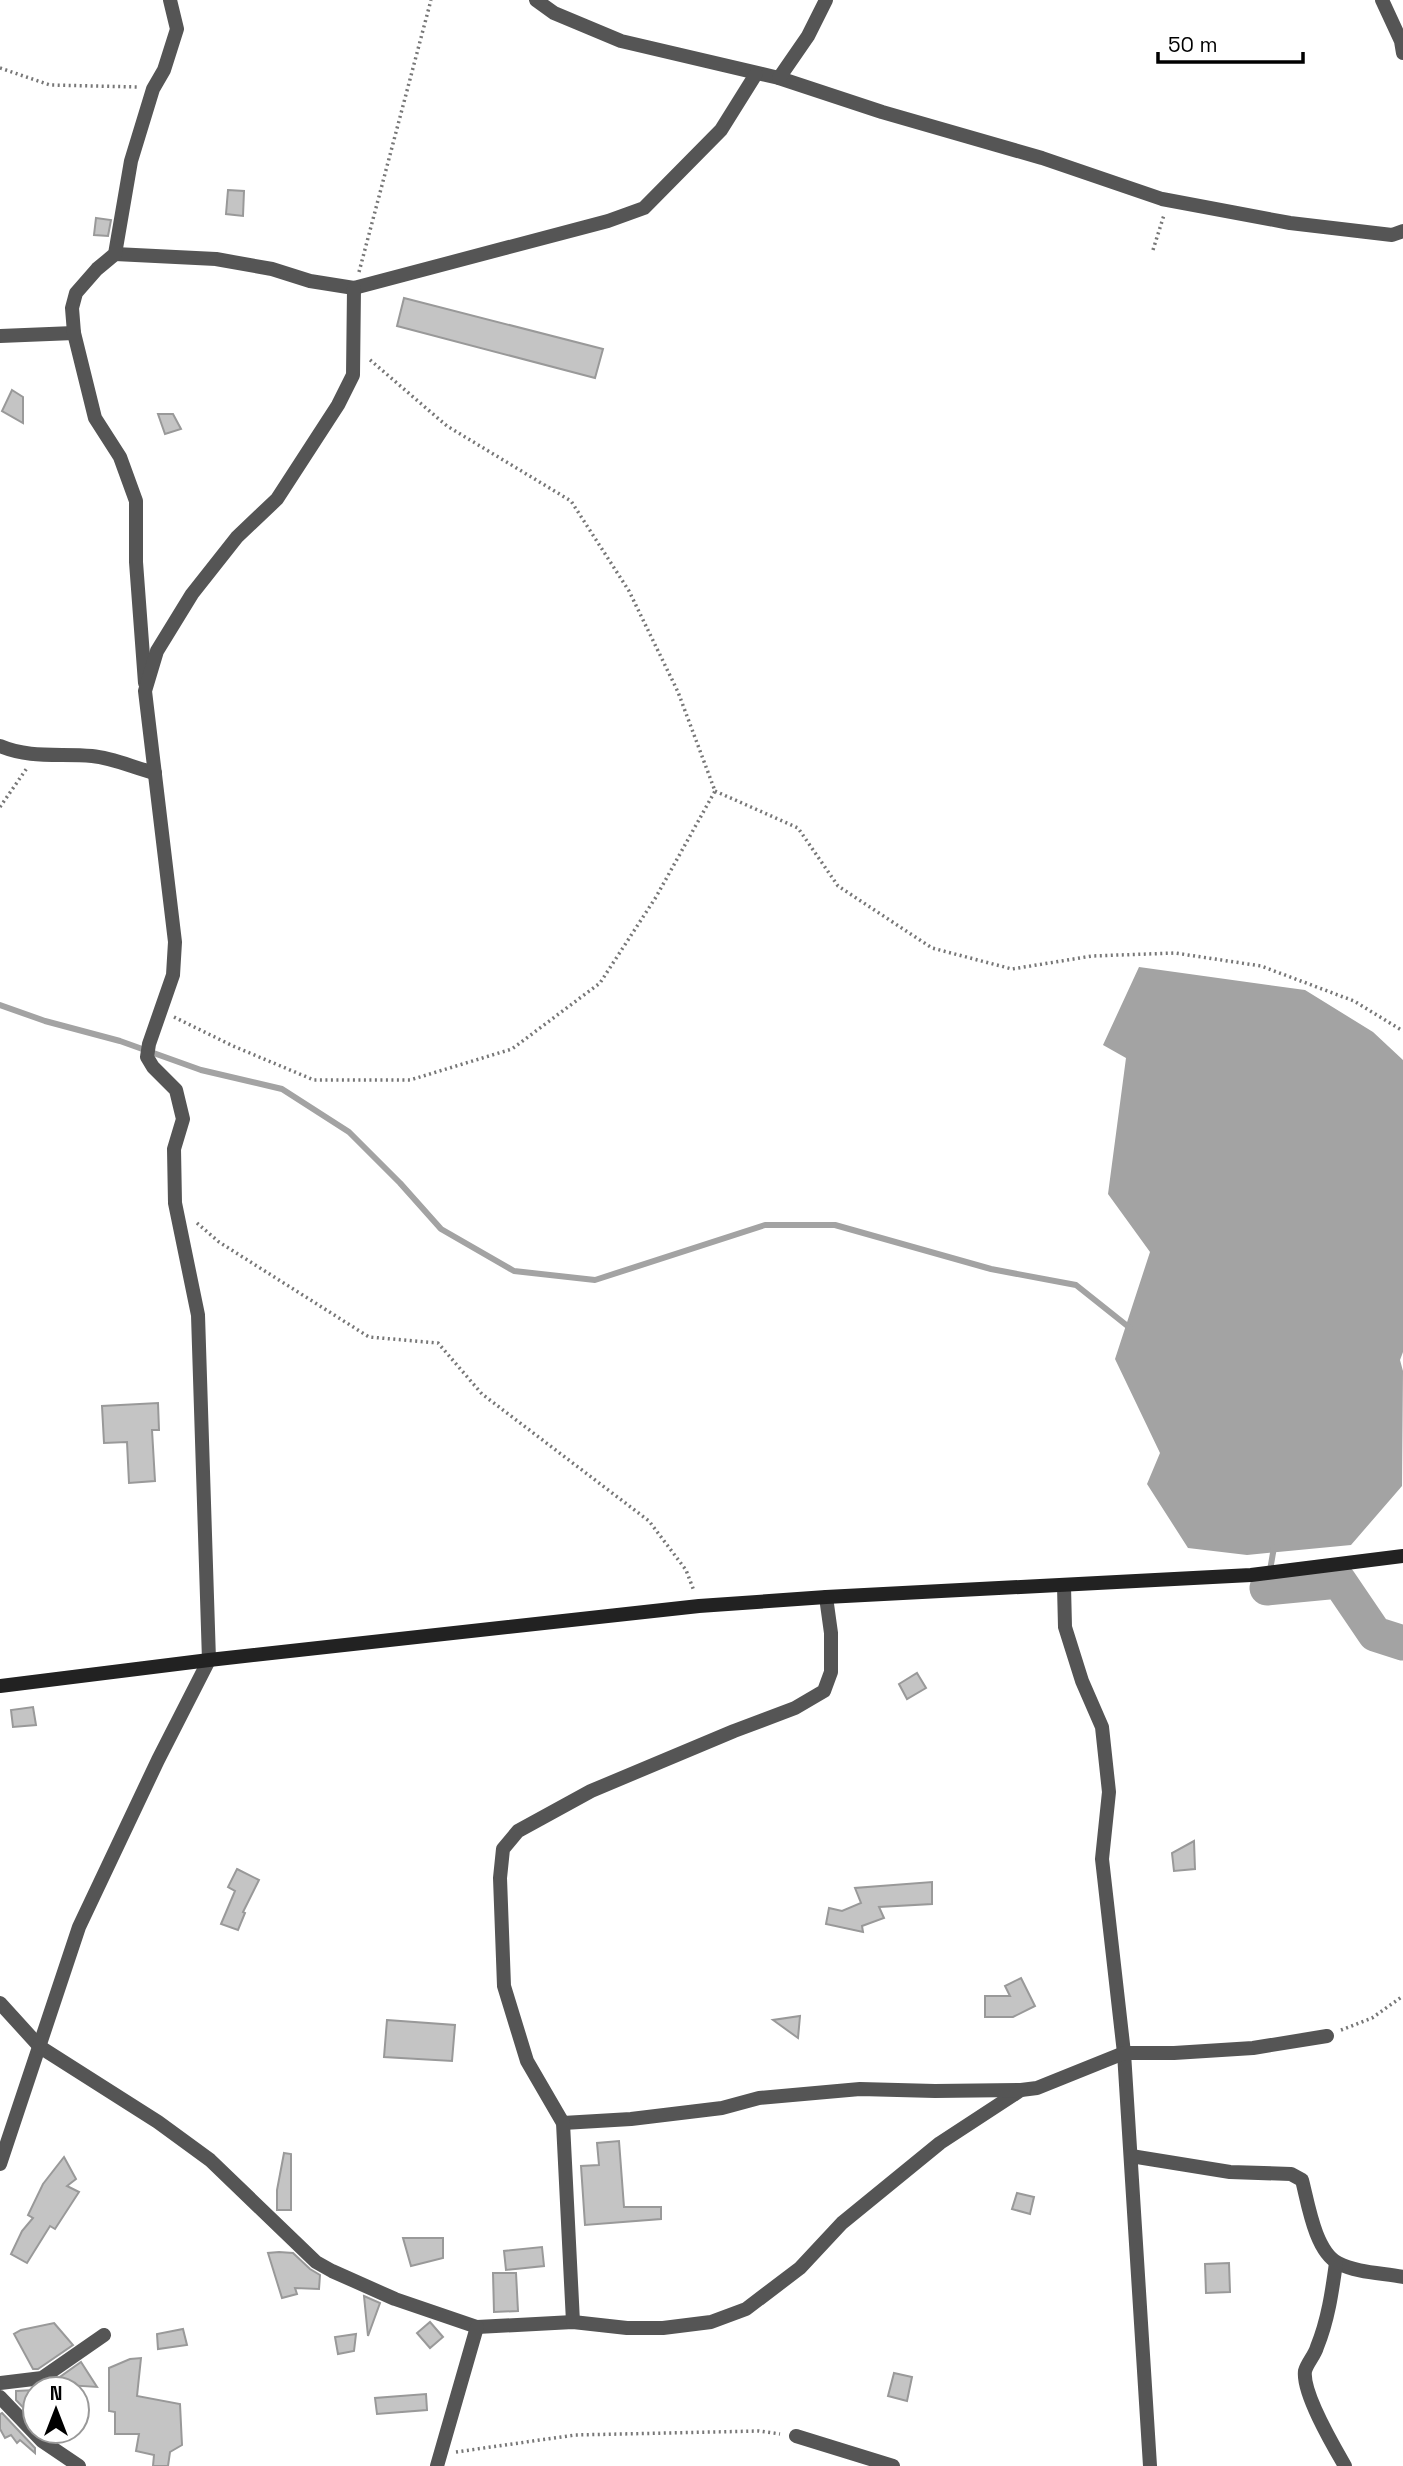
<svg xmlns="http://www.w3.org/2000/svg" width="1403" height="2466" font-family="'Space Grotesk',sans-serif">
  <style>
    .water { fill: #a3a3a3 }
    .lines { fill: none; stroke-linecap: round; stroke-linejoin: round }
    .stream { stroke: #a3a3a3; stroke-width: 6 }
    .river { stroke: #a3a3a3; stroke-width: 35 }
    .building { fill: #c4c4c4; stroke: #999; stroke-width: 2 }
    .path { stroke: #777; stroke-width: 3.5; stroke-dasharray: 2 3.5; stroke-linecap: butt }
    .street { stroke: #555; stroke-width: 14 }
    .secondary { stroke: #222; stroke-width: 14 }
  </style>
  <rect width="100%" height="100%" fill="#fff"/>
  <polygon class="water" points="1139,967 1305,990 1373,1032 1403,1060 1403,1352 1400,1360 1403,1371 1402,1486 1351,1545 1247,1555 1188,1548 1147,1484 1160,1453 1115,1359 1150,1252 1108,1194 1126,1058 1103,1045"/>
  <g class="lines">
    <g class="stream">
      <polyline points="0,1005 45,1021 120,1041 201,1070 282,1089 349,1132 400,1183 441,1229 514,1271 595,1280 765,1225 835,1225 991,1269 1076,1285 1130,1328"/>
      <polyline points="1267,1588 1274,1547"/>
    </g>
    <polyline class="river" points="1267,1588 1339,1581 1375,1634 1403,1643"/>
  </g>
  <g class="building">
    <polygon points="228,190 244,191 243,216 226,214"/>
    <polygon points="96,218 111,220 108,236 94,235"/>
    <polygon points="404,298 603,349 595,378 397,326"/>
    <polygon points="12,390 23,397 23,423 2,411"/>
    <polygon points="158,414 173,414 181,429 165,434"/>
    <polygon points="158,1403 159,1430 152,1430 155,1481 129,1483 127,1442 104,1443 102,1406"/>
    <polygon points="917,1673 926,1688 907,1699 899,1684"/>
    <polygon points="33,1707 36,1725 13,1727 11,1710"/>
    <polygon points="1194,1841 1195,1869 1174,1871 1172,1853"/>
    <polygon points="237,1869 259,1880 243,1912 245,1913 238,1930 221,1924 235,1891 228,1887"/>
    <polygon points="932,1882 932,1904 879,1907 884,1918 862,1926 863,1932 826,1924 829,1908 842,1911 861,1903 855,1888"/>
    <polygon points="1021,1978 1035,2006 1013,2017 985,2017 985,1996 1010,1996 1005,1986"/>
    <polygon points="800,2016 798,2038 773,2020"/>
    <polygon points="387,2020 455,2025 452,2061 384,2057"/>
    <polygon points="619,2141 624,2207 661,2207 661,2219 585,2225 581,2166 599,2165 597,2143"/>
    <polygon points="284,2153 291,2154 291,2210 277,2210 277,2190"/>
    <polygon points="64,2157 76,2179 67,2186 79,2192 55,2229 50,2226 27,2263 11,2254 22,2231 33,2218 28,2215 43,2184"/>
    <polygon points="1017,2193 1034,2197 1030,2214 1012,2209"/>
    <polygon points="403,2238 443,2238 443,2258 411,2266"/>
    <polygon points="542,2247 544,2266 506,2270 504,2251"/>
    <polygon points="279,2252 293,2253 310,2269 320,2275 319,2289 295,2288 297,2294 282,2298 268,2253"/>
    <polygon points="1229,2263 1230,2292 1206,2293 1205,2264"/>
    <polygon points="493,2273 516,2273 518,2311 494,2312"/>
    <polygon points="364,2296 380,2303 368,2336"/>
    <polygon points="430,2322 443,2337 430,2348 417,2333"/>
    <polygon points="54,2323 73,2345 38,2369 33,2369 14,2334 21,2330"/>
    <polygon points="183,2329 187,2345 158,2349 157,2334"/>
    <polygon points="356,2334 354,2351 338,2354 335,2337"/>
    <polygon points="141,2358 137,2396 180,2404 182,2445 170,2452 168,2466 153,2466 154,2455 136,2451 139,2434 115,2434 115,2412 109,2411 109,2368 130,2359"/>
    <polygon points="81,2362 97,2387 50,2384"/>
    <polygon points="894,2373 912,2377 907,2401 888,2396"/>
    <polygon points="35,2390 35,2420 16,2400 16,2391"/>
    <polygon points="426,2394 427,2410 377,2414 375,2398"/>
    <polygon points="2,2413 35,2448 35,2453 20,2440 17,2443 11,2435 5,2438 0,2429 0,2414"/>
  </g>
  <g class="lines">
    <g class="path">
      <polyline points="0,68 50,85 139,87"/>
      <polyline points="1153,250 1164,215"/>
      <polyline points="359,272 431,0"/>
      <polyline points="715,791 798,828 838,886 932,948 1012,969 1092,956 1175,953 1261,966 1354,1001 1403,1031"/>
      <polyline points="0,807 27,768"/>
      <polyline points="174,1017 233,1046 314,1080 410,1080 512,1049 600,983 656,897 715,791 678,692 629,591 571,501 447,426 369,359"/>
      <polyline points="197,1223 219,1242 369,1337 438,1343 482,1394 649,1521 686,1570 694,1591"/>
      <polyline points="1341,2030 1372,2018 1403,1996"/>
      <polyline points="456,2452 575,2435 759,2431 780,2434"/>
    </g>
    <g class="street">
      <polyline points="536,0 554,13 621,41 779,78 882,112 1042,158 1162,199 1290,223 1392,235 1403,231"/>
      <polyline points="1382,0 1401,41 1403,53"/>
      <polyline points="779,78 808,36 826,0"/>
      <polyline points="115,254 216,259 272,269 310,281 354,288 608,221 644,208 721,130 756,74"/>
      <polyline points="0,336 74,333"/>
      <polyline points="145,683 136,562 136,501 120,457 95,418 74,333 72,308 76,293 97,269 115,254 131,161 153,89 164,70 177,29 170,0"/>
      <path d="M0,746C30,759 61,753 92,756C114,758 134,768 155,773"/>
      <polyline points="1064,1586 1065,1627 1082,1681 1102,1727 1109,1792 1102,1859 1124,2053 1150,2466"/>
      <polyline points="0,2003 40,2047 158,2122 210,2160 316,2262 332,2271 395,2299 477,2327 573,2322 627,2328 663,2328 711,2322 746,2309 800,2268 842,2223 940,2143 1021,2090 1037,2088 1124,2053 1174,2053 1253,2048 1327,2036"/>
      <polyline points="563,2123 631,2119 722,2108 759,2098 860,2089 935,2091 1021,2090"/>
      <path d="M1131,2156L1230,2172L1291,2174L1302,2180C1308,2203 1315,2251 1338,2263C1357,2273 1383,2273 1403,2277"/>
      <polyline points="0,2164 79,1927 158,1760 209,1660 198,1315 175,1203 174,1149 183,1119 176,1090 153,1067 147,1057 149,1044 173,975 175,942 145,691 157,651 192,594 237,537 277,499 338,405 353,375 354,288"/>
      <path d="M1336,2263C1332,2292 1328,2320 1317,2347C1315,2355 1307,2363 1305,2371C1302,2393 1334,2447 1345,2466"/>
      <polyline points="573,2322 563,2123 527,2061 504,1986 500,1878 503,1849 518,1831 591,1791 734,1731 795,1708 824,1691 831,1672 831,1633 826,1597"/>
      <polyline points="0,2383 42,2378 104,2335"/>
      <polyline points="0,2397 42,2441 79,2466"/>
      <polyline points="796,2436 893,2466"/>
      <polyline points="437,2466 477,2327"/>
    </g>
    <polyline class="secondary" points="0,1686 209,1660 699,1606 826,1597 1251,1575 1403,1556"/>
  </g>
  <g transform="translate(56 2410)"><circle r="33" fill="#ffffff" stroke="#999999" stroke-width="2"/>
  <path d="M0-5L12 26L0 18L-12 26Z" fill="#000000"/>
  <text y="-10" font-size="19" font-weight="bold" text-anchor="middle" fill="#000000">N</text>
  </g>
  <path d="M1158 52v10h145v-10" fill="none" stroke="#000000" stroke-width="3.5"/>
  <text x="1168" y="52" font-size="21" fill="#000000" stroke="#ffffff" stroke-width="5" paint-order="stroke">50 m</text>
</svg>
